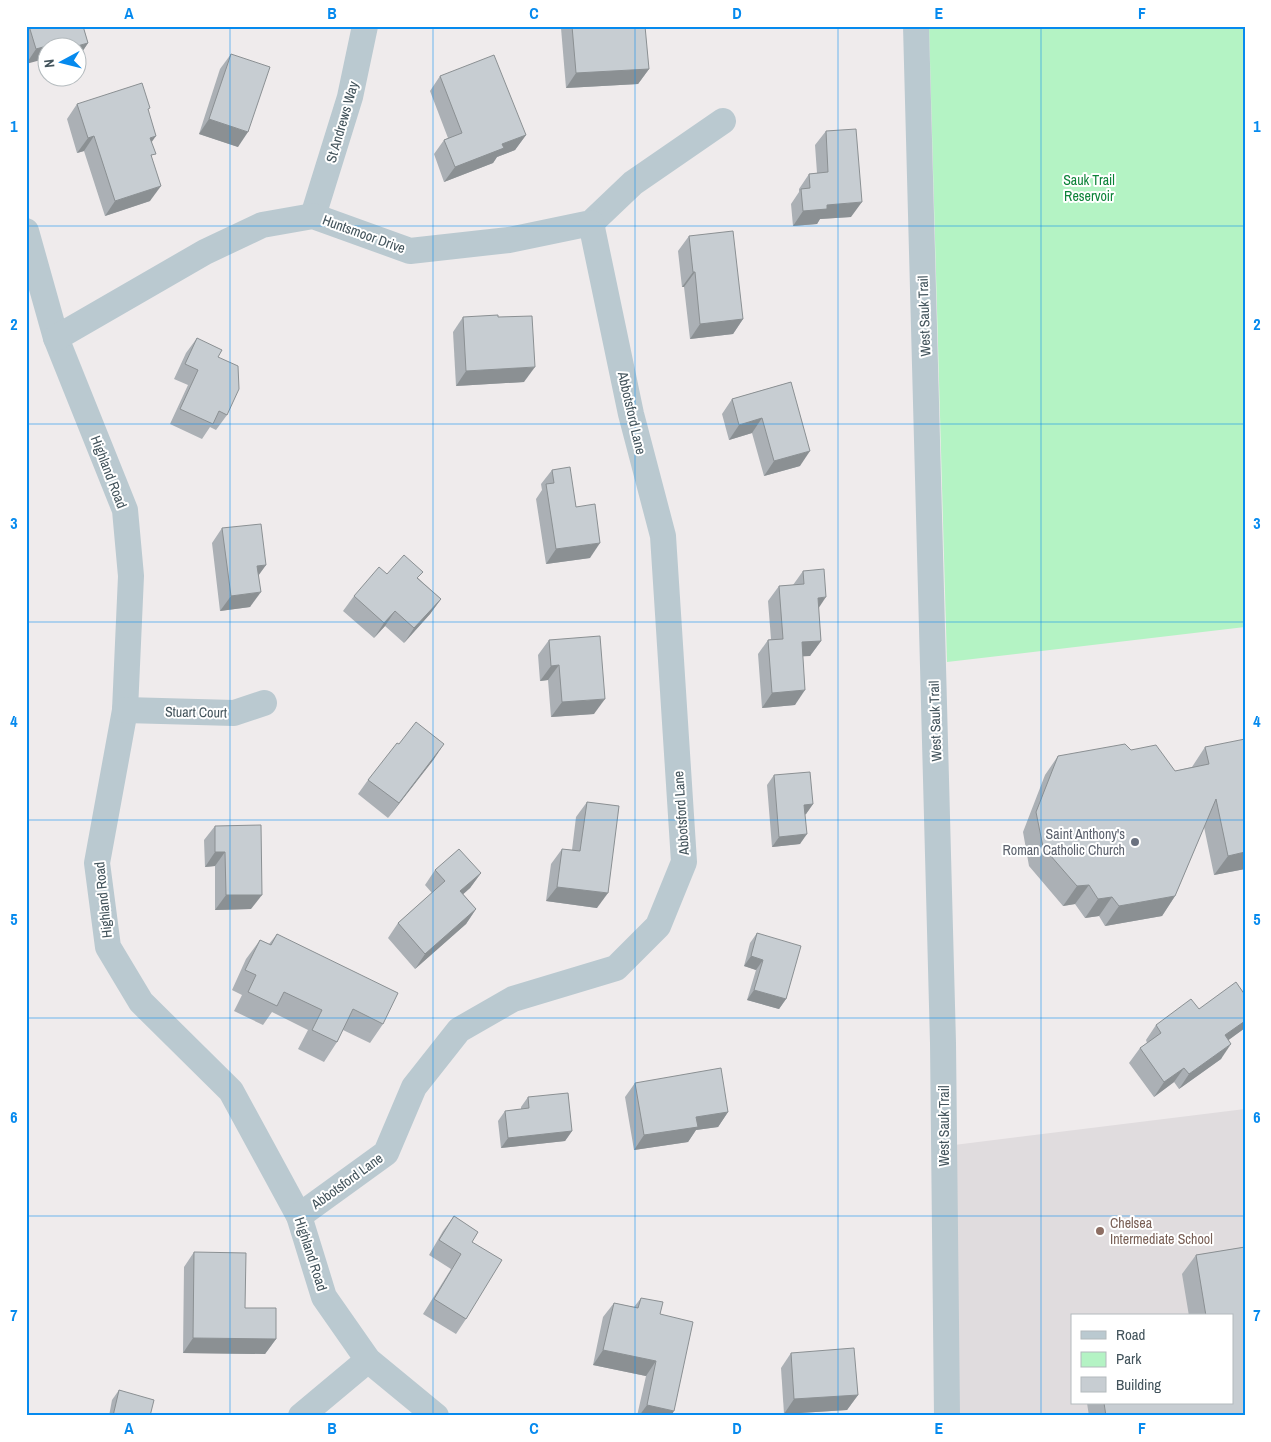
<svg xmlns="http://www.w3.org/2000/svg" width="1271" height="1442" font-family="'Archivo Narrow',sans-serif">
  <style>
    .education { fill: #e0dcde; fill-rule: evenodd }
    .green { fill: #b4f3c4 }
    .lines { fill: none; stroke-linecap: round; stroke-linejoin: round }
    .minor { stroke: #bac9d0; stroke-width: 26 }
    .wall { fill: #abb0b5 }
    .shaded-wall { fill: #8b9093 }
    .building { fill: #c7cdd2; stroke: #8b9093 }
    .grid { fill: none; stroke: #068aee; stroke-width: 1; stroke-opacity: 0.55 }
    .worship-dot { fill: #6b7280; stroke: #fff; stroke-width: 2 }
    .education-dot { fill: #8d6e63; stroke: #fff; stroke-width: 2 }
    .labels { text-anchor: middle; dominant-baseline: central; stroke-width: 4; stroke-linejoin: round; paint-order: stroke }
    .street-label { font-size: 14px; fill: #42535b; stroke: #fff }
    .park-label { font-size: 14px; fill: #0d8339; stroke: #fff }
    .worship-label { font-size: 14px; fill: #5b616d; stroke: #fff; text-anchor: end }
    .education-label { font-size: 14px; fill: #785e54; stroke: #fff; text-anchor: start }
    .neatline { fill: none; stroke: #068aee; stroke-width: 2 }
    .grid-label { font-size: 16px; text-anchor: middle; font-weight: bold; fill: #068aee }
  </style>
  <rect width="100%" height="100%" fill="#efebec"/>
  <path class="education" d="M1245,1109V1416H959L954,1145ZM1072,1316H1232V1403H1072Z"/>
  <polygon class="green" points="929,26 1245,26 1245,627 947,662"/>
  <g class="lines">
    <g class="minor">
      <polyline points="916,26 943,1043 947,1416"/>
      <polyline points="313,216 350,97 365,26"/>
      <polyline points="26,231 56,338 125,510 131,576 125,710 97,863 108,947 141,1002 231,1091 299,1216 324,1297 368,1360 436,1416"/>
      <polyline points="56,338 205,252 262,225 313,216 410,251 509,240 591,223 633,183 723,121"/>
      <polyline points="125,710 234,713 264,703"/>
      <polyline points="299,1216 386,1153 414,1087 459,1030 513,999 616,968 658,926 684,862 663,536 631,414 591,223"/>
      <polyline points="301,1416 368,1360"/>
    </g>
  </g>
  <g class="wall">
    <polygon points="26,26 83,26 88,43 78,58 78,48 48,48 26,64"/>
    <polygon points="562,26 572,26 649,69 638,84 566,88 561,28"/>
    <polygon points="231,54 238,147 199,134 220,69"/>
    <polygon points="440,76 526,135 515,150 497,157 493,163 444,182 434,154 444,140 448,138 430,91"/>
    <polygon points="77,104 148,111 152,142 150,201 105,216 84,151 77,153 67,119"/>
    <polygon points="826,131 851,217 820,219 817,224 793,226 791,204 799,192 799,189 809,174 817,173 815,145"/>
    <polygon points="689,236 743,319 733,334 690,339 684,287 682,287 678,251"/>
    <polygon points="463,317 498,317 524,382 456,386 453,332"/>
    <polygon points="197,338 218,357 227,415 216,430 210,427 202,439 170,424 188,385 174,379 186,353"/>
    <polygon points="791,382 800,466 764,476 752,433 729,440 722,414 732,399"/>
    <polygon points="552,470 576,507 590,558 546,564 536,499 542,490 541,484"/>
    <polygon points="222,528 266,565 258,575 250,607 220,611 212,543"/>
    <polygon points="803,571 818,608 821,641 810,656 803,656 795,705 762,708 758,654 768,640 771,639 768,601 779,586 793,585"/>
    <polygon points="387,574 418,578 441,599 430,614 404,643 385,626 374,638 343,611 354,596"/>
    <polygon points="549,640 594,714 551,717 548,680 540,681 538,655"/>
    <polygon points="399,744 434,759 388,818 358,794 368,780"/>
    <polygon points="1205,747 1245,869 1214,875 1204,827 1175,896 1162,916 1105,926 1099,916 1085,918 1075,904 1063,906 1029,866 1023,832 1045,775 1058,756 1131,750 1175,771 1192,767"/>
    <polygon points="774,775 813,804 806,814 805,815 800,844 772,847 767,785"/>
    <polygon points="587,802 597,908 546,901 551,864 562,849 572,850 576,817"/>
    <polygon points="215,826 251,909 215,910 215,866 205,867 204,840"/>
    <polygon points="435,870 481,873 470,888 463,894 476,909 466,924 415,969 388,938 398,923 432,893 425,885"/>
    <polygon points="757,933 786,999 779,1009 747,1000 756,970 744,966 750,943"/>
    <polygon points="277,934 383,1024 370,1043 343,1030 337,1042 324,1062 298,1049 308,1030 272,1012 263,1025 234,1011 242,995 232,990 246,959 260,940 269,944"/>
    <polygon points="1245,995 1245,1028 1228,1040 1221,1059 1179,1089 1174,1082 1154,1097 1129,1063 1140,1048 1147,1043 1146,1040 1156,1025 1199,1009"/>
    <polygon points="635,1083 728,1112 718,1127 696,1130 688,1142 634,1150 625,1097"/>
    <polygon points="528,1097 572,1131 565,1141 501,1148 498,1121 505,1111 521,1109 521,1107"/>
    <polygon points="454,1216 472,1242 466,1319 456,1334 423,1314 451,1269 429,1255 443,1231"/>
    <polygon points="1245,1247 1245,1416 1089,1416 1087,1403 1232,1403 1232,1316 1189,1316 1182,1274 1196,1255"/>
    <polygon points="194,1252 245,1308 276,1339 265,1354 183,1353 184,1267"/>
    <polygon points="641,1298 660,1314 671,1416 637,1416 646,1376 593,1365 603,1317 614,1303 634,1307"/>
    <polygon points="791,1353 858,1395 847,1410 784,1414 781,1368"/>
    <polygon points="119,1390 150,1416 109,1416 112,1400"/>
  </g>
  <g class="shaded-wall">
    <polygon points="68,40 63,48 48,48 48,58 26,64 36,49"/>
    <polygon points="88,43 78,58 78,48 72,48"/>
    <polygon points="649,69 638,84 566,88 576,73"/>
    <polygon points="209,119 248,132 238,147 199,134"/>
    <polygon points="526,135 515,150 497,157 493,163 444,182 455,167 502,144"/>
    <polygon points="94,136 84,151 77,153 88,138"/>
    <polygon points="156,136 146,150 150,138"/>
    <polygon points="161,186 150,201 105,216 115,201"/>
    <polygon points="862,202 851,217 820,219 817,224 793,226 803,211 827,205"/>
    <polygon points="693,272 695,272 684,287 682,287"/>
    <polygon points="743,319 733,334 690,339 700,324"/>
    <polygon points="535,367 524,382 456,386 466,371"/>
    <polygon points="762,418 752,433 729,440 739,425"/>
    <polygon points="810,451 800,466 764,476 774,461"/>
    <polygon points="600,543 590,558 546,564 556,549"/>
    <polygon points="266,565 256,579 257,566"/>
    <polygon points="261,592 250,607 220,611 231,596"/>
    <polygon points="826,597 816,612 818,598"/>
    <polygon points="441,599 430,614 404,643 414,628"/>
    <polygon points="395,611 385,626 374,638 384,623"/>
    <polygon points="821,641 810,656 791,657 802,642"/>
    <polygon points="559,665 548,680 540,681 551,666"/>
    <polygon points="805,690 795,705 762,708 772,693"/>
    <polygon points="605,699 594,714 551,717 562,702"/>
    <polygon points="444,744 434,759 388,818 399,803"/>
    <polygon points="813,804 806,814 797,815 804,805"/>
    <polygon points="807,834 800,844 772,847 779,837"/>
    <polygon points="215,852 225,852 215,866 205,867"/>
    <polygon points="1245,852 1245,869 1214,875 1228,856"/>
    <polygon points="481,873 470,888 450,906 460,891"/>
    <polygon points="1089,885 1075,904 1063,906 1077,886"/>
    <polygon points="557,887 608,893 597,908 546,901"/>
    <polygon points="226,895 262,895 251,909 215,910"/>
    <polygon points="1175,896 1162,916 1105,926 1119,906"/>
    <polygon points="1112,897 1099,916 1085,918 1098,899"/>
    <polygon points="476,909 466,924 415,969 425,954"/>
    <polygon points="751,956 763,960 756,970 744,966"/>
    <polygon points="754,990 786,999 779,1009 747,1000"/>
    <polygon points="1245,1021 1245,1028 1215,1050 1225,1035"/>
    <polygon points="1231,1044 1221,1059 1179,1089 1189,1074"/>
    <polygon points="1184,1068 1174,1082 1154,1097 1164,1082"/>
    <polygon points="728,1112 718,1127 696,1130 688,1142 634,1150 644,1135 696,1117"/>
    <polygon points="572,1131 565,1141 501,1148 508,1138"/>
    <polygon points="193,1338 276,1339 265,1354 183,1353"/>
    <polygon points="603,1350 656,1361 646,1376 593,1365"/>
    <polygon points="858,1395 847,1410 784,1414 794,1399"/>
    <polygon points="647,1405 674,1411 671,1416 639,1416"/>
  </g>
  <g class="building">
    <polygon points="29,26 83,26 88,43 70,48 68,40 36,49"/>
    <polygon points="572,26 645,26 649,69 576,73"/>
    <polygon points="231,54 270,67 248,132 209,119"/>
    <polygon points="494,55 526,135 502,144 504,148 455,167 444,140 462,133 440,76"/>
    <polygon points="142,83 150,108 148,109 156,136 150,138 156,154 151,155 161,186 115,201 94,136 88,138 77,104"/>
    <polygon points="856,129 862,202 827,205 827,209 803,211 801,189 810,188 809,174 828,172 826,131"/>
    <polygon points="733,231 743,319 700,324 695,272 693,272 689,236"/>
    <polygon points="498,315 498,317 532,316 535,367 466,371 463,317"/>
    <polygon points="197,338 222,350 218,357 238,366 239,389 227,415 219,411 213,424 180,409 198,370 185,364"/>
    <polygon points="791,382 810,451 774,461 762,418 739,425 732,399"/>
    <polygon points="570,467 576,507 595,504 600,543 556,549 546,484 554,483 552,470"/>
    <polygon points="261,524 266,565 257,566 261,592 231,596 222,528"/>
    <polygon points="404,555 423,572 417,578 441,599 414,628 395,611 384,623 354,596 379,567 387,574"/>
    <polygon points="824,569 826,597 818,598 821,641 802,642 805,690 772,693 768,640 783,639 779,586 804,584 803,571"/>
    <polygon points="600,636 605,699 562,702 559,665 551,666 549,640"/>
    <polygon points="416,722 444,744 399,803 368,780 397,743 399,744"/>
    <polygon points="1245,739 1245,852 1228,856 1216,799 1175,896 1119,906 1112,897 1098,899 1089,885 1077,886 1043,847 1036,812 1058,756 1125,744 1131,750 1156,745 1175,771 1209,764 1205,747"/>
    <polygon points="810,772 813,804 804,805 807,834 779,837 774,775"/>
    <polygon points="587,802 619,806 608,893 557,887 562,849 580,851"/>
    <polygon points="261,825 262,895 226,895 225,852 215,852 215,826"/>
    <polygon points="459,849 481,873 460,891 476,909 425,954 398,923 445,881 435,870"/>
    <polygon points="757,933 801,946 786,999 754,990 763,960 751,956"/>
    <polygon points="277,934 398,993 383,1024 353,1009 337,1042 312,1030 322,1010 284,992 277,1006 248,992 256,975 245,970 260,940 271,945"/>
    <polygon points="1236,982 1245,995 1245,1021 1225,1035 1231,1044 1189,1074 1184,1068 1164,1082 1140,1048 1161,1033 1156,1025 1191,999 1199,1009"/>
    <polygon points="721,1068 728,1112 696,1117 698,1127 644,1135 635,1083"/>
    <polygon points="568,1093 572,1131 508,1138 505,1111 529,1108 528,1097"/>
    <polygon points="454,1216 478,1232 472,1242 502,1260 466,1319 434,1299 461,1254 439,1240"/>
    <polygon points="1245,1247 1245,1416 1106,1416 1104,1403 1232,1403 1232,1316 1206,1316 1196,1255"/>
    <polygon points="194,1252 246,1253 245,1308 276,1308 276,1339 193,1338"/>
    <polygon points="641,1298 663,1302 660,1314 693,1322 674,1411 647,1405 656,1361 603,1350 614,1303 638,1308"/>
    <polygon points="854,1348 858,1395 794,1399 791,1353"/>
    <polygon points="119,1390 154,1400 150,1416 113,1416"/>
  </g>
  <path class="grid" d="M230,26V1416M433,26V1416M635,26V1416M838,26V1416M1041,26V1416M26,226H1245M26,424H1245M26,622H1245M26,820H1245M26,1018H1245M26,1216H1245"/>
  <circle class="worship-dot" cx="1135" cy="842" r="5"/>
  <circle class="education-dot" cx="1100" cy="1231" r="5"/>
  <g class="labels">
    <g class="street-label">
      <text transform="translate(342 122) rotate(-74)">St Andrews Way</text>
      <text transform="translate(364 234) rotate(20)">Huntsmoor Drive</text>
      <text transform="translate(924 316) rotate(-92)">West Sauk Trail</text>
      <text transform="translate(632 413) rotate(77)">Abbotsford Lane</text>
      <text transform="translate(109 472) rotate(69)">Highland Road</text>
      <text transform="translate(196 712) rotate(1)">Stuart Court</text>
      <text transform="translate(935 721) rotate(-92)">West Sauk Trail</text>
      <text transform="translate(681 813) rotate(-94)">Abbotsford Lane</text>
      <text transform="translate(103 900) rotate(-96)">Highland Road</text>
      <text transform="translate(944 1126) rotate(-90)">West Sauk Trail</text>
      <text transform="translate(347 1181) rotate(-36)">Abbotsford Lane</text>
      <text transform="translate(311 1254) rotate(72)">Highland Road</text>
    </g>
    <g class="park-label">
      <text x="1089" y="180">Sauk Trail<tspan x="1089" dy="16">Reservoir</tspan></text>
    </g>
    <g class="worship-label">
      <text x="1125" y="834">Saint Anthony's<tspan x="1125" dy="16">Roman Catholic Church</tspan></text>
    </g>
    <g class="education-label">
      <text x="1110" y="1223">Chelsea<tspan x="1110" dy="16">Intermediate School</tspan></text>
    </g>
  </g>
  <rect width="1271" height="1442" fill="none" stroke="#ffffff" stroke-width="55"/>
  <rect x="1071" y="1314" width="162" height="90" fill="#ffffff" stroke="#b3babd"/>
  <rect x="1081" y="1331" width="25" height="8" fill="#bac9d0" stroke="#b3babd"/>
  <text x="1116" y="1340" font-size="15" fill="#42535b">Road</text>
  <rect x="1081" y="1352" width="25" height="15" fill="#b4f3c4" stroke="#b3babd"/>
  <text x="1116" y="1364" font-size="15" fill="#42535b">Park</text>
  <rect x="1081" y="1377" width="25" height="15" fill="#c7cdd2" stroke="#b3babd"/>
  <text x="1116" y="1390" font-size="15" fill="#42535b">Building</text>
  <g transform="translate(62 62) rotate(263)"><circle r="24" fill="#ffffff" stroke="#b3babd"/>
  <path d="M0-4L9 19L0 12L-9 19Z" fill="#068aee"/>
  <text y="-8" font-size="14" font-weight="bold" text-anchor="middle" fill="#42535b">N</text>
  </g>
  <rect x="28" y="28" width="1216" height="1386" class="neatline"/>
  <g class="grid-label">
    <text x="129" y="19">A</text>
    <text x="332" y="19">B</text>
    <text x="534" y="19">C</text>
    <text x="737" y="19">D</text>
    <text x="939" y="19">E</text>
    <text x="1142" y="19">F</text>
    <text x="14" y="132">1</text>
    <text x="1257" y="132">1</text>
    <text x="14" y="330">2</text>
    <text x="1257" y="330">2</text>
    <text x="14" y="529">3</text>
    <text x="1257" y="529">3</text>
    <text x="14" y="727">4</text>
    <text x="1257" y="727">4</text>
    <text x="14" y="925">5</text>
    <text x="1257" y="925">5</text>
    <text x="14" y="1123">6</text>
    <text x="1257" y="1123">6</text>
    <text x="14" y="1321">7</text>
    <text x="1257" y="1321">7</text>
    <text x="129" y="1434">A</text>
    <text x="332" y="1434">B</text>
    <text x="534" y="1434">C</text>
    <text x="737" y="1434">D</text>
    <text x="939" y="1434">E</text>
    <text x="1142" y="1434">F</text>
  </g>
</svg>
